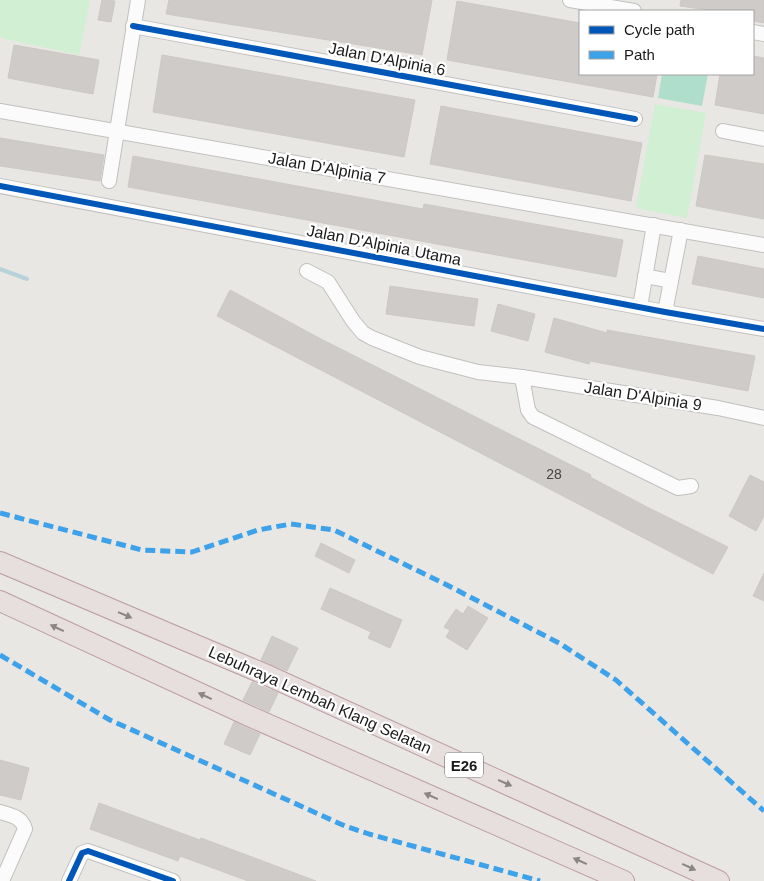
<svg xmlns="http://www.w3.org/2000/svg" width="764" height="881" font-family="Arial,sans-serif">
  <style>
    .park { fill: #d1efd2 }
    .pitch { fill: #b0decc }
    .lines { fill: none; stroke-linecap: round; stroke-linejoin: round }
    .stream { stroke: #b8d2db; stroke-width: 4 }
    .building { fill: #cecbc8; stroke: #ccc9c5 }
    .minor-casing { stroke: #c1c0bf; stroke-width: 16 }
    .highway-casing { stroke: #bc9da4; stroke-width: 22 }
    .minor { stroke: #fcfbfb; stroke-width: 14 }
    .highway { stroke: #e7dede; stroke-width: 20 }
    .quiet { stroke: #3da2ea; stroke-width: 5; stroke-dasharray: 10 5; stroke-linecap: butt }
    .cycleway-casing { stroke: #fff; stroke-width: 9 }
    .cycleway { stroke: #0057b8; stroke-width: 6 }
    .oneway { fill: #8b8686 }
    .labels { text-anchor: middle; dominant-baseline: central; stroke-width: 4.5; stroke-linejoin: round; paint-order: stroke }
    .number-label { font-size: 14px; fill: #474646 }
    .shield { fill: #fff; stroke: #5f5f5f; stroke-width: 1 }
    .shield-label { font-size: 15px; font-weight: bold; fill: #1a1a1a }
    .street-label { font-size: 16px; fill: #1a1a1a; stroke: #fff }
  </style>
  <rect width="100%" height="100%" fill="#e9e7e3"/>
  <g class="park">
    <polygon points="0,0 90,0 79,55 5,39 0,37"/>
    <polygon points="655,104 706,113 687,218 636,208"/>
  </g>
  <polygon class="pitch" points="662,74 708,74 702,106 658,98"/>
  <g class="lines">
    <polyline class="stream" points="0,269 27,279"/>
  </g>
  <g class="building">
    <polygon points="102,0 115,1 111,22 98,20"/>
    <polygon points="169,0 432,0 422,55 166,14"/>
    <polygon points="681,0 764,0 764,23 753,21 753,11 716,11 680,6"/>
    <polygon points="457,1 580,23 580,74 657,74 653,97 447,60"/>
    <polygon points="14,45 99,60 93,94 8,78"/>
    <polygon points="162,55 415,100 404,157 153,112"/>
    <polygon points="753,56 764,58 764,114 715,105 720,74 753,74"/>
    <polygon points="441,106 642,143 631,201 430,164"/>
    <polygon points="0,138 104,155 100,181 0,166"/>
    <polygon points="705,155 764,164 764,219 696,206"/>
    <polygon points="133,156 423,209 424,204 623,240 616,277 128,187"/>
    <polygon points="698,256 764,269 764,298 692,284"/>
    <polygon points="390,286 478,299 474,326 386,314"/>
    <polygon points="230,290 321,339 571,465 591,475 590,477 645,506 728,547 713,574 217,316"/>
    <polygon points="498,304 535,314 528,341 491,331"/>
    <polygon points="554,318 607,333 607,330 755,356 748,391 590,361 589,364 545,352"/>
    <polygon points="750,475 764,482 764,516 756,531 729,516"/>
    <polygon points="321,543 355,560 349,573 315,556"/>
    <polygon points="764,573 764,601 753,596"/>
    <polygon points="330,588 402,620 390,648 368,638 371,632 321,609"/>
    <polygon points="468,606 488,618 467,650 446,637 450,630 444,627 456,609 463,614"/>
    <polygon points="272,636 298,648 287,671 261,660"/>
    <polygon points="252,682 278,693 269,712 243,700"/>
    <polygon points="234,722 260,734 250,755 224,744"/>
    <polygon points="0,760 29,768 21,800 0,795"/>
    <polygon points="99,803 200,840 201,838 316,881 248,881 180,856 178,861 90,829"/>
  </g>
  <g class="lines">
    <defs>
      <g id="minor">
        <polyline points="570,0 634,11"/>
        <polyline points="133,26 635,119"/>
        <polyline points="753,32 764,34"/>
        <polyline points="0,111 764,245"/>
        <polyline points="723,131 764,139"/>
        <polyline points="109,181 138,0"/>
        <polyline points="0,186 665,312 764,329"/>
        <polyline points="307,271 328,282 353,321 363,333 372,338 420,357 478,372 522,377"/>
        <polyline points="645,276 671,281"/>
        <polyline points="640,307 654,225"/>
        <polyline points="665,312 681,230"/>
        <polyline points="691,486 678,488 533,417 528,410 522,377 718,408 764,418"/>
        <path d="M0,812C11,815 22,817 25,829L2,881"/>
        <polyline points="69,881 82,853 88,851 173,881"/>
      </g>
      <g id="highway">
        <polyline points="0,562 269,676 719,881"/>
        <polyline points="0,601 249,716 624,881"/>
      </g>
    </defs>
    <use href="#minor" class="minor-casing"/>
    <use href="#highway" class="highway-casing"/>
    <use href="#minor" class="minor"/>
    <use href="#highway" class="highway"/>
    <g class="quiet">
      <polyline points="0,513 142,550 192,552 258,530 291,524 334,530 445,584 559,643 616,680 764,811"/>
      <polyline points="0,655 110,720 345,826 369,834 540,881"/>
    </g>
    <defs>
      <g id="cycleway">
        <polyline points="133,26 635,119"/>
        <polyline points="0,186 665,312 764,329"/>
        <polyline points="69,881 82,853 88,851 173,881"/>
      </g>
    </defs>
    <use href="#cycleway" class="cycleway-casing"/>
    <use href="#cycleway" class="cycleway"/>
  </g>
  <defs><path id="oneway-solid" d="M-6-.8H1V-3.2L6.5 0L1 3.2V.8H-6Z" transform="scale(1.25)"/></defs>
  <g class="oneway">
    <use href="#oneway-solid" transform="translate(125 615) rotate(23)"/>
    <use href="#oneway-solid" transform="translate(57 628) rotate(-155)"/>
    <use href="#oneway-solid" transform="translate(205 696) rotate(-155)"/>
    <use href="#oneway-solid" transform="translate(505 783) rotate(24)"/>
    <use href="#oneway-solid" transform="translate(431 796) rotate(-156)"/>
    <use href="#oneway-solid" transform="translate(580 861) rotate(-156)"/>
    <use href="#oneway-solid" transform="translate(689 867) rotate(25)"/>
  </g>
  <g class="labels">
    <g class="number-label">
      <text x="554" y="474">28</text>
    </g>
    <rect class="shield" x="445" y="752.5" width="38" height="25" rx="4"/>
    <g class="shield-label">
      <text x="464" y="765">E26</text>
    </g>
    <g class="street-label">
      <text transform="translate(387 59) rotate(11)">Jalan D'Alpinia 6</text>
      <text transform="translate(327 168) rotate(10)">Jalan D'Alpinia 7</text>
      <text transform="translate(384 245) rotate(11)">Jalan D'Alpinia Utama</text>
      <text transform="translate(643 396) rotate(9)">Jalan D'Alpinia 9</text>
      <text transform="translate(320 700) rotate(24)">Lebuhraya Lembah Klang Selatan</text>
    </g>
  </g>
  <rect x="579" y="10" width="175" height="65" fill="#ffffff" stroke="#a3a3a3"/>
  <rect x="589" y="26" width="25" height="8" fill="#0057b8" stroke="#a3a3a3"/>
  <text x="624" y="35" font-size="15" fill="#1a1a1a">Cycle path</text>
  <rect x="589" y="51" width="25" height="8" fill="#3da2ea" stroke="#a3a3a3"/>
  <text x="624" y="60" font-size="15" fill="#1a1a1a">Path</text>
</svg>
